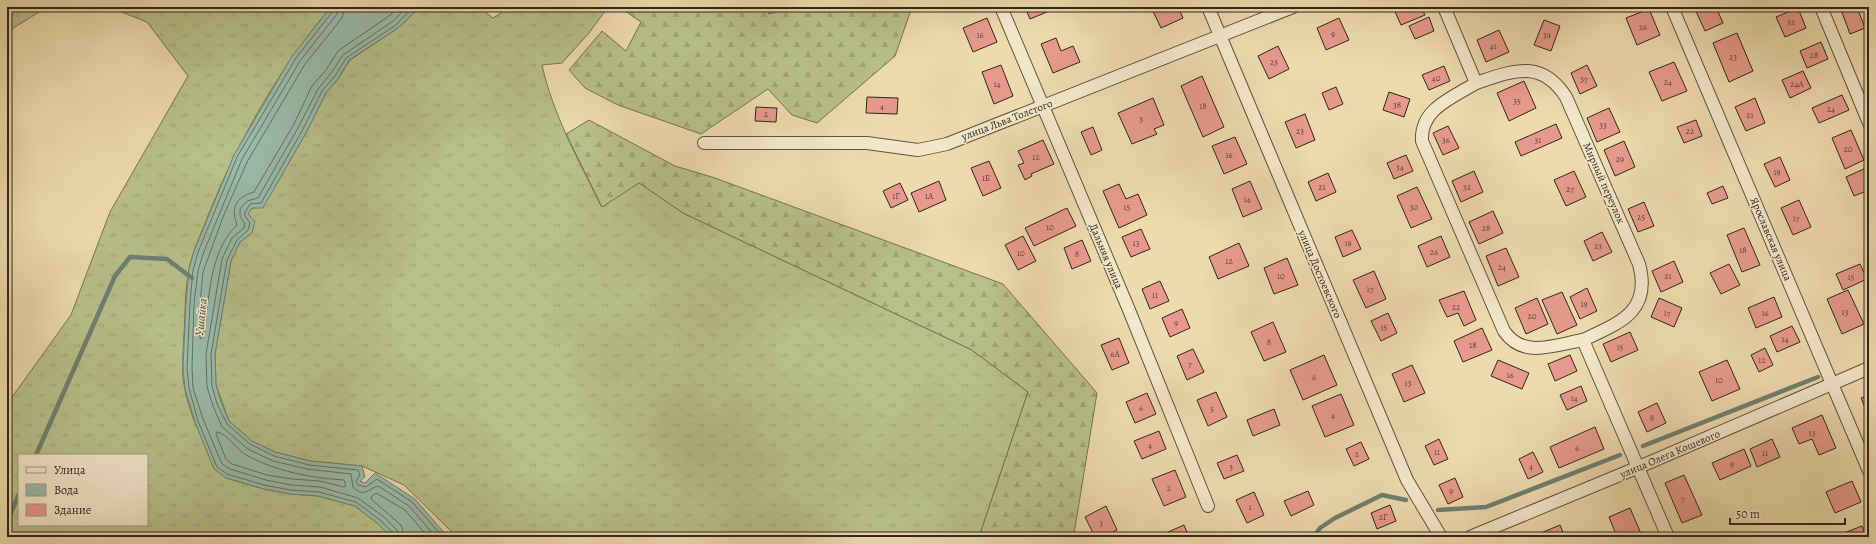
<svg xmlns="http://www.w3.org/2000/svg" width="1876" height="544" font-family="Alegreya,serif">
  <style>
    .grass { fill: url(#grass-tufts); stroke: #747453; fill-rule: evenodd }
    .forest { fill: url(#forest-firs); stroke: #747453 }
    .water { fill: #99bba9; stroke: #6f8071 }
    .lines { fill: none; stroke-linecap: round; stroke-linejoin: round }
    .shore { stroke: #647162; stroke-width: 1 }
    .stream { stroke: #6f8071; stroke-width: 4.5 }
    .building { fill: #e79a8c; stroke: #30271c }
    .street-casing { stroke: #5f5440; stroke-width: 14 }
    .street { stroke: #f3e7ca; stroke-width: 12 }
    .labels { text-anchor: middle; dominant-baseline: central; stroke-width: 3; stroke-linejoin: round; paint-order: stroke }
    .number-label { font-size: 9px; fill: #5e4438 }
    .street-label { font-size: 11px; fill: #30271c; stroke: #f3e7ca }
    .water-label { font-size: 12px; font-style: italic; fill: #4a4c3f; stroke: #f3e7ca }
  </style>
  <defs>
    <pattern id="grass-tufts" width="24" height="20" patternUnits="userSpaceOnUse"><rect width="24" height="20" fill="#b8c08a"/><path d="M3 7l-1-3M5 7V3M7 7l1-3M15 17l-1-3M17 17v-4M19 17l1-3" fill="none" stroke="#9ea576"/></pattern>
    <pattern id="forest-firs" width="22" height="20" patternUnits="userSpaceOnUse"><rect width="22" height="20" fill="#b8c08a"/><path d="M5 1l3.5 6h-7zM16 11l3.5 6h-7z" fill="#9ea576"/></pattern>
  </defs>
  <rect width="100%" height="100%" fill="#eddaad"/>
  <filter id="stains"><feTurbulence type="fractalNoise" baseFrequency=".005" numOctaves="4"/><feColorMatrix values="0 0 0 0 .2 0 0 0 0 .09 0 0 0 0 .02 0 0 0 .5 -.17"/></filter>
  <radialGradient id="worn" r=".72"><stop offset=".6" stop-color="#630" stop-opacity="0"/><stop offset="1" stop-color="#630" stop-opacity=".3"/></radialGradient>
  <g class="grass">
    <polygon points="7,7 47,7 7,32"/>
    <path d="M109,7H331C278,70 236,144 206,221C200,236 192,253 189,269C185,291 185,314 184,336C183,354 181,373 185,390C192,424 207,449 226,478L264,489L290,494L318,496L355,506L377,523L391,537H7V404L71,315L110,212L188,76L147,22ZM19,455H147V525H19Z"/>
    <path d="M418,7H484L486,13L493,18L501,13L500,7H608L589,33L562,63L542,65C553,115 579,161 601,206L639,182L683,213L972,350L1028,392L979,537H452L454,534L404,485L362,466L310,461L275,452L252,441L229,421L216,385L215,354L231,261L240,242L252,233L248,214L252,208L263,207L307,131L326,93L338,79L350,60L398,28L413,14Z"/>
  </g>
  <g class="forest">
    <polygon points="623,7 767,7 769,14 793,7 912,7 895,56 817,123 792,115 768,89 701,134 618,105 585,88 569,70 602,31 626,51 641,22 622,9"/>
    <polygon points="589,120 675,166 715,178 1003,284 1097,393 1074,534 1071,537 979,537 1028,392 972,350 683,213 639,183 602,207 566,134"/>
  </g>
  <g class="water">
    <polygon points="331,7 418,7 413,14 398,28 349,60 338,79 326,93 307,131 263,208 252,208 248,214 255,221 252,233 240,242 231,261 215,354 216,385 221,402 229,421 252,441 275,452 310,461 362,466 365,477 360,481 365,483 375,473 415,499 448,537 391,537 377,523 355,506 318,496 290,494 264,489 226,478 214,469 195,422 185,389 183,368 186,302 189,269 194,251 234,155 292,56"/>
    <polygon points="767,7 793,7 769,14"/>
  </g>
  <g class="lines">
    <g class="shore">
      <polyline points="334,7 333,11 296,58 237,157 198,252 193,270 190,303 187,368 189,388 198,421 217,467 227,474 264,485 290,490 319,492 356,502 380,520 393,533 394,537"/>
      <polyline points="339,7 337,14 300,61 242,159 203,254 198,271 194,303 192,368 193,388 203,419 222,464 230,469 266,480 291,485 320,487 358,498 384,517 397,530 399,537"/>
      <path d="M345,7L342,18L305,64L247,162L223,217L203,272L200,304V339L203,337C210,301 208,252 237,225C231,207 235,198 254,192L294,124L312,86L326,70L338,51L389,16L399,7"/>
      <path d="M407,7L393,21L343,55L331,73L318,89L299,126L258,198L247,201L240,209V216L245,224L244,228L232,238L222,259L206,354L207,387L213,406L222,427L248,449L273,461L307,469L351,474L353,487C364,498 368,489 378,486L409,506L436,537"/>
      <polyline points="413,7 396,25 346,58 335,76 322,91 303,129 261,203 250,204 245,212 245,216 250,223 248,230 237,240 227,260 211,354 212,386 217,404 227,424 250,444 274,456 309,465 358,470 360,475 356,481 358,485 366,487 377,479 412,502 443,537"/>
      <path d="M217,432C228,434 236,449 246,455C275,471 310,478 344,480L346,486L343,487L320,481L292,479L267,475L232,464L226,459L216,434Z"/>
      <polyline points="405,537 401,525 371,499 371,497 376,493 405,510 428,537"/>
    </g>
    <g class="stream">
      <polyline points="1643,446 1818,377"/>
      <polyline points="36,455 115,276 130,257 167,259 192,278"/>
      <polyline points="1438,510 1486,507 1620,455"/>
      <polyline points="7,522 19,494"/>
      <polyline points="1314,537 1320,528 1335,518 1382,495 1406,500"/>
    </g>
  </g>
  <g class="building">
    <polygon points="1025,7 1053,7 1054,9 1030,19"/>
    <polygon points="1151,7 1178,7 1183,18 1161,28"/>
    <polygon points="1393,7 1421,7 1425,15 1401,25"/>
    <polygon points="1694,7 1716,7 1723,23 1705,31"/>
    <polygon points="1840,7 1857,7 1865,28 1850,34"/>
    <polygon points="1798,8 1806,28 1785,37 1776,17"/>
    <polygon points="1649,9 1660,35 1637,45 1626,18"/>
    <polygon points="1429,17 1434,31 1415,39 1409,26"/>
    <polygon points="987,18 997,42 973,52 963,28"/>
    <polygon points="1339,18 1349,40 1326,50 1317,28"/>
    <polygon points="1544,20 1560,26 1551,51 1534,45"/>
    <polygon points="1499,30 1509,52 1486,62 1477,40"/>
    <polygon points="1737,33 1753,71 1729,82 1713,43"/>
    <polygon points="1056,38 1061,51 1073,46 1080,62 1053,73 1041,44"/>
    <polygon points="1821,42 1828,59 1807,68 1800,51"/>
    <polygon points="1278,46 1289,69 1269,79 1258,56"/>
    <polygon points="1674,62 1687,91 1662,101 1649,72"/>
    <polygon points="1001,65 1013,96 994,104 982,72"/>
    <polygon points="1587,65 1597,86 1580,94 1571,73"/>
    <polygon points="1444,66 1450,81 1429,90 1422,75"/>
    <polygon points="1803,71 1811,88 1790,98 1782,80"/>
    <polygon points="1202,76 1224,127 1203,137 1181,86"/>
    <polygon points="1524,81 1536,108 1509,121 1497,93"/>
    <polygon points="1336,87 1343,104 1329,110 1322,93"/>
    <polygon points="1389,92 1410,99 1404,117 1383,110"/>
    <polygon points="1842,95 1849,110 1819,123 1812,108"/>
    <polygon points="867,97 898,98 897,114 866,113"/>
    <polygon points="1153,98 1164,125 1154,129 1157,134 1132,144 1118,113"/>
    <polygon points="1755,98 1765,123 1746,131 1735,107"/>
    <polygon points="756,107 777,108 776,122 755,121"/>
    <polygon points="1609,108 1620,132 1597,142 1587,118"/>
    <polygon points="1305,114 1315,140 1296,148 1285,122"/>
    <polygon points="1696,120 1702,136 1684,143 1677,127"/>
    <polygon points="1556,124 1562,138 1521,156 1515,142"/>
    <polygon points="1448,126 1459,148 1443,155 1433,133"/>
    <polygon points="1093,127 1102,150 1091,155 1081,132"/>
    <polygon points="1851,130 1864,160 1845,169 1832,138"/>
    <polygon points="1235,137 1247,164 1224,174 1212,146"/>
    <polygon points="1043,140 1054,164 1031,174 1032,176 1025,180 1018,165 1024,163 1018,151"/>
    <polygon points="1624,141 1635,167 1615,176 1604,150"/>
    <polygon points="1406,155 1413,171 1394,179 1387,163"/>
    <polygon points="1780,157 1790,180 1775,187 1764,164"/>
    <polygon points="989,161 1001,188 983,196 971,168"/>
    <polygon points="1866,168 1869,175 1869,190 1854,196 1846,177"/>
    <polygon points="1474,171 1483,192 1461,202 1452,181"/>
    <polygon points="1574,171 1586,197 1566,206 1554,180"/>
    <polygon points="1328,173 1336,192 1316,201 1308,182"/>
    <polygon points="939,181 946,200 919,212 911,193"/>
    <polygon points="1250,181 1262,209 1243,217 1232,189"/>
    <polygon points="900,183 908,200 891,208 883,191"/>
    <polygon points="1119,184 1126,199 1138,194 1147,215 1119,228 1103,191"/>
    <polygon points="1723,186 1728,198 1712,204 1707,193"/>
    <polygon points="1417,187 1432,219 1411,228 1397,196"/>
    <polygon points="1799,200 1811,227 1793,235 1781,208"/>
    <polygon points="1644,202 1654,226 1638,232 1628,209"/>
    <polygon points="1067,208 1076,226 1034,246 1025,228"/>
    <polygon points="1493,211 1503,233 1479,244 1469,222"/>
    <polygon points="1744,228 1760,265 1742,272 1727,235"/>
    <polygon points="1141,229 1150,249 1131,257 1122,237"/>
    <polygon points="1352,230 1361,249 1343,257 1335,237"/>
    <polygon points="1602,232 1612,252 1593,261 1584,241"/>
    <polygon points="1023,236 1036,261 1018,270 1005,245"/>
    <polygon points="1441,236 1450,257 1427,267 1418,246"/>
    <polygon points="1082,240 1091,261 1072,269 1064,248"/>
    <polygon points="1239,243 1249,266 1218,279 1209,257"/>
    <polygon points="1506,248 1519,277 1498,286 1486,256"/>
    <polygon points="1287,258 1298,285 1274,294 1264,268"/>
    <polygon points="1674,261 1683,282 1661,292 1652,271"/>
    <polygon points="1729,264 1740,285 1721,294 1710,273"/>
    <polygon points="1860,264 1867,279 1843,290 1836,274"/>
    <polygon points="1374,271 1386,299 1366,308 1353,280"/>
    <polygon points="1160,281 1169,301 1150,309 1142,289"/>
    <polygon points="1587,288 1597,311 1580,319 1570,297"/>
    <polygon points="1848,290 1864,324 1842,334 1827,299"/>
    <polygon points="1464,291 1476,320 1464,326 1458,313 1447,317 1439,300"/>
    <polygon points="1562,292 1577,325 1557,334 1542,300"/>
    <polygon points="1774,297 1782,317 1756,328 1748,308"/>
    <polygon points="1537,298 1548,324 1526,334 1515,308"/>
    <polygon points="1659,298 1682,308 1674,327 1651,317"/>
    <polygon points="1182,309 1190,328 1170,337 1162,318"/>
    <polygon points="1388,313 1397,333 1381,341 1371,321"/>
    <polygon points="1273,322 1286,352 1264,361 1251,332"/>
    <polygon points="1792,326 1800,342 1777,352 1770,336"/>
    <polygon points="1482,328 1492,350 1463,362 1454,341"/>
    <polygon points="1630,332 1638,350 1611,362 1603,344"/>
    <polygon points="1119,338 1129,363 1112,370 1101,345"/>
    <polygon points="1765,348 1773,365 1759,372 1751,355"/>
    <polygon points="1193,349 1204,372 1187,380 1177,356"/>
    <polygon points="1324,355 1337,385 1303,400 1290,370"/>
    <polygon points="1570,355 1577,371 1555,381 1548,364"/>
    <polygon points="1498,360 1529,373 1522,389 1491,376"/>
    <polygon points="1727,360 1740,389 1712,401 1699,372"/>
    <polygon points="1412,365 1425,393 1404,402 1392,374"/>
    <polygon points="1581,386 1587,401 1567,410 1560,395"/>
    <polygon points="1216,392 1227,417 1208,426 1197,400"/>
    <polygon points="1147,393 1156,414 1135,423 1126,402"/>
    <polygon points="1341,394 1354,425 1325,437 1312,406"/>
    <polygon points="1869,395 1869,417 1861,398"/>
    <polygon points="1657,403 1666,423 1647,432 1638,412"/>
    <polygon points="1274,409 1280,425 1253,436 1247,420"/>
    <polygon points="1822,415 1836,448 1819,455 1812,439 1799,444 1792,428"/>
    <polygon points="1595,427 1604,449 1559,468 1550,447"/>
    <polygon points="1159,431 1166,449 1142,459 1134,441"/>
    <polygon points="1439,439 1448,459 1434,465 1425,446"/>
    <polygon points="1772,439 1780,457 1757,467 1750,449"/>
    <polygon points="1361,442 1369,459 1354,466 1346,449"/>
    <polygon points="1744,449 1751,466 1720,480 1712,463"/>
    <polygon points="1533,452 1543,472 1528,479 1519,459"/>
    <polygon points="1237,455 1244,471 1224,479 1217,463"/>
    <polygon points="1175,470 1186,497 1164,506 1152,479"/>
    <polygon points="1684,475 1702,515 1682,523 1665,483"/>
    <polygon points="1455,478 1463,497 1448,504 1439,485"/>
    <polygon points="1852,481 1861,502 1835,513 1826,492"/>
    <polygon points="1308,491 1314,505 1291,516 1284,501"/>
    <polygon points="1254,492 1264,515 1247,523 1236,500"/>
    <polygon points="1390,505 1396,521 1377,529 1371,513"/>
    <polygon points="1106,506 1117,530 1103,537 1095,537 1085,517"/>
    <polygon points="1630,508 1642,536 1617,537 1609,517"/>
    <polygon points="1184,525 1189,537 1160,537 1159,536"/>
    <polygon points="1560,525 1565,537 1542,537 1541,533"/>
    <polygon points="1862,526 1866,537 1845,537 1844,533"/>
  </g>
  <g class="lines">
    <defs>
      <g id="street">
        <polyline points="1001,7 1129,310 1208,506"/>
        <polyline points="1208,7 1407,480 1441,537"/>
        <path d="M1444,7L1476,83C1512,71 1541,58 1566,97L1639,264C1652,312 1619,323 1583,340L1668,537"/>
        <polyline points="1672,7 1869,471"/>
        <polyline points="1821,7 1869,123"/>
        <path d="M1476,83C1452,98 1420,109 1422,141L1504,331C1523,359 1554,345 1583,340"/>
        <polyline points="704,143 867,143 918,150 947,144 1293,7"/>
        <polyline points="1470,537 1639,467 1869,368"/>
      </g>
    </defs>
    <use href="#street" class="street-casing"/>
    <use href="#street" class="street"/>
  </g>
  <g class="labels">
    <g class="number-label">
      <text x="1791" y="22">32</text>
      <text x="1643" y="27">26</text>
      <text x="1333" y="34">9</text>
      <text x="980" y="35">16</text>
      <text x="1547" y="35">39</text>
      <text x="1493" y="46">41</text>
      <text x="1814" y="55">28</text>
      <text x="1733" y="57">23</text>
      <text x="1274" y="62">25</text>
      <text x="1436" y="78">40</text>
      <text x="1584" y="79">37</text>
      <text x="1668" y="82">24</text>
      <text x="997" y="84">14</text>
      <text x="1797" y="84">24А</text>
      <text x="1517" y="101">35</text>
      <text x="1397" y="105">38</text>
      <text x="882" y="106">4</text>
      <text x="1203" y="106">18</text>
      <text x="1831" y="109">24</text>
      <text x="766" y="114">2</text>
      <text x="1750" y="115">21</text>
      <text x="1141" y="119">3</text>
      <text x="1603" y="125">33</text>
      <text x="1300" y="131">23</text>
      <text x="1690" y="131">22</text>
      <text x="1446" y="140">36</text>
      <text x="1538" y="140">31</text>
      <text x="1848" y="149">20</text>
      <text x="1229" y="155">16</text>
      <text x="1036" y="157">12</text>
      <text x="1620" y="159">29</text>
      <text x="1400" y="167">34</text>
      <text x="1777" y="172">19</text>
      <text x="986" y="178">1Б</text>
      <text x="1322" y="187">21</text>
      <text x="1467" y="187">32</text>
      <text x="1570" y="189">27</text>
      <text x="896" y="196">1Г</text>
      <text x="929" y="196">1А</text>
      <text x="1247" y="199">14</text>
      <text x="1127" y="207">15</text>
      <text x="1414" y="207">30</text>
      <text x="1641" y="217">25</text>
      <text x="1796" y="218">17</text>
      <text x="1050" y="227">10</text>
      <text x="1486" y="228">28</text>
      <text x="1136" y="243">13</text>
      <text x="1348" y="243">19</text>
      <text x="1598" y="246">23</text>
      <text x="1743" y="250">18</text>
      <text x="1434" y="252">26</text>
      <text x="1021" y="253">10</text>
      <text x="1077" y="254">8</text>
      <text x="1229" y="261">12</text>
      <text x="1502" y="267">24</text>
      <text x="1281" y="276">10</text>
      <text x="1668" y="276">21</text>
      <text x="1851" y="277">15</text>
      <text x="1370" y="289">17</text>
      <text x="1155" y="295">11</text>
      <text x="1584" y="304">19</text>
      <text x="1456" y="307">22</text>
      <text x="1845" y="312">13</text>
      <text x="1667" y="313">17</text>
      <text x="1765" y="313">16</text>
      <text x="1532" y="316">20</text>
      <text x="1176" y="323">9</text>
      <text x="1384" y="327">15</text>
      <text x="1785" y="339">14</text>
      <text x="1269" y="342">8</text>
      <text x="1473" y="345">18</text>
      <text x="1620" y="347">15</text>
      <text x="1115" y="354">6А</text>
      <text x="1762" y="360">12</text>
      <text x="1190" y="364">7</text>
      <text x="1510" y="375">16</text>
      <text x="1314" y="377">6</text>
      <text x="1719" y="380">10</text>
      <text x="1408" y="383">13</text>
      <text x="1574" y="398">14</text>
      <text x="1141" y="408">6</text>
      <text x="1212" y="409">5</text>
      <text x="1333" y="415">4</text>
      <text x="1652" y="418">8</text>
      <text x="1812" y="433">13</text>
      <text x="1150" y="445">4</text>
      <text x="1577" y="448">6</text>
      <text x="1437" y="452">11</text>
      <text x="1765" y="453">11</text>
      <text x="1357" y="454">2</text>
      <text x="1732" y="464">9</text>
      <text x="1531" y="466">4</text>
      <text x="1231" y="467">3</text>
      <text x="1169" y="488">2</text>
      <text x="1451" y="491">9</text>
      <text x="1683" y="499">7</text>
      <text x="1250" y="507">1</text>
      <text x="1383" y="517">2Г</text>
      <text x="1101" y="523">3</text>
    </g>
    <g class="street-label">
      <text transform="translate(1007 120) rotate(-21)">улица Льва Толстого</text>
      <text transform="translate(1604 183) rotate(66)">Мирный переулок</text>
      <text transform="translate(1771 239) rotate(67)">Ярославская улица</text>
      <text transform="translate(1106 256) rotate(67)">Дальняя улица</text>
      <text transform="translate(1320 274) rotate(67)">улица Достоевского</text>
      <text transform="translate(1670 454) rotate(-23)">улица Олега Кошевого</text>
    </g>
    <g class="water-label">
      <text transform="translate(201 317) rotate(-84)">Ушайка</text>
    </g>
  </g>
  <rect width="1876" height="544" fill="none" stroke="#eddaad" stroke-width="24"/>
  <rect x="8" y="8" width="1860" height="528" fill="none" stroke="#30271c" stroke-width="2"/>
  <rect x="12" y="12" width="1852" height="520" fill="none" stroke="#30271c"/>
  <rect x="18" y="454" width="130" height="72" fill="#f3e7ca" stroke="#a59a84"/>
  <rect x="26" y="467" width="20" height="6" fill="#f3e7ca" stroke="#a59a84"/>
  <text x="54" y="474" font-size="12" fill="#30271c">Улица</text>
  <rect x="26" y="484" width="20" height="12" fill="#99bba9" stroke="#a59a84"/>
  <text x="54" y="494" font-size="12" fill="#30271c">Вода</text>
  <rect x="26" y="504" width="20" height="12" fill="#e79a8c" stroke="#a59a84"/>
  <text x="54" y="514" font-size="12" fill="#30271c">Здание</text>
  <path d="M1730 518v6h115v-6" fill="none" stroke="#30271c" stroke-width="2"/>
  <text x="1736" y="518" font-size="12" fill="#30271c" stroke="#f3e7ca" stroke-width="3" paint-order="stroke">50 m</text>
  <rect width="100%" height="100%" filter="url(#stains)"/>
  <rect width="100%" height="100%" fill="url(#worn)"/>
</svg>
